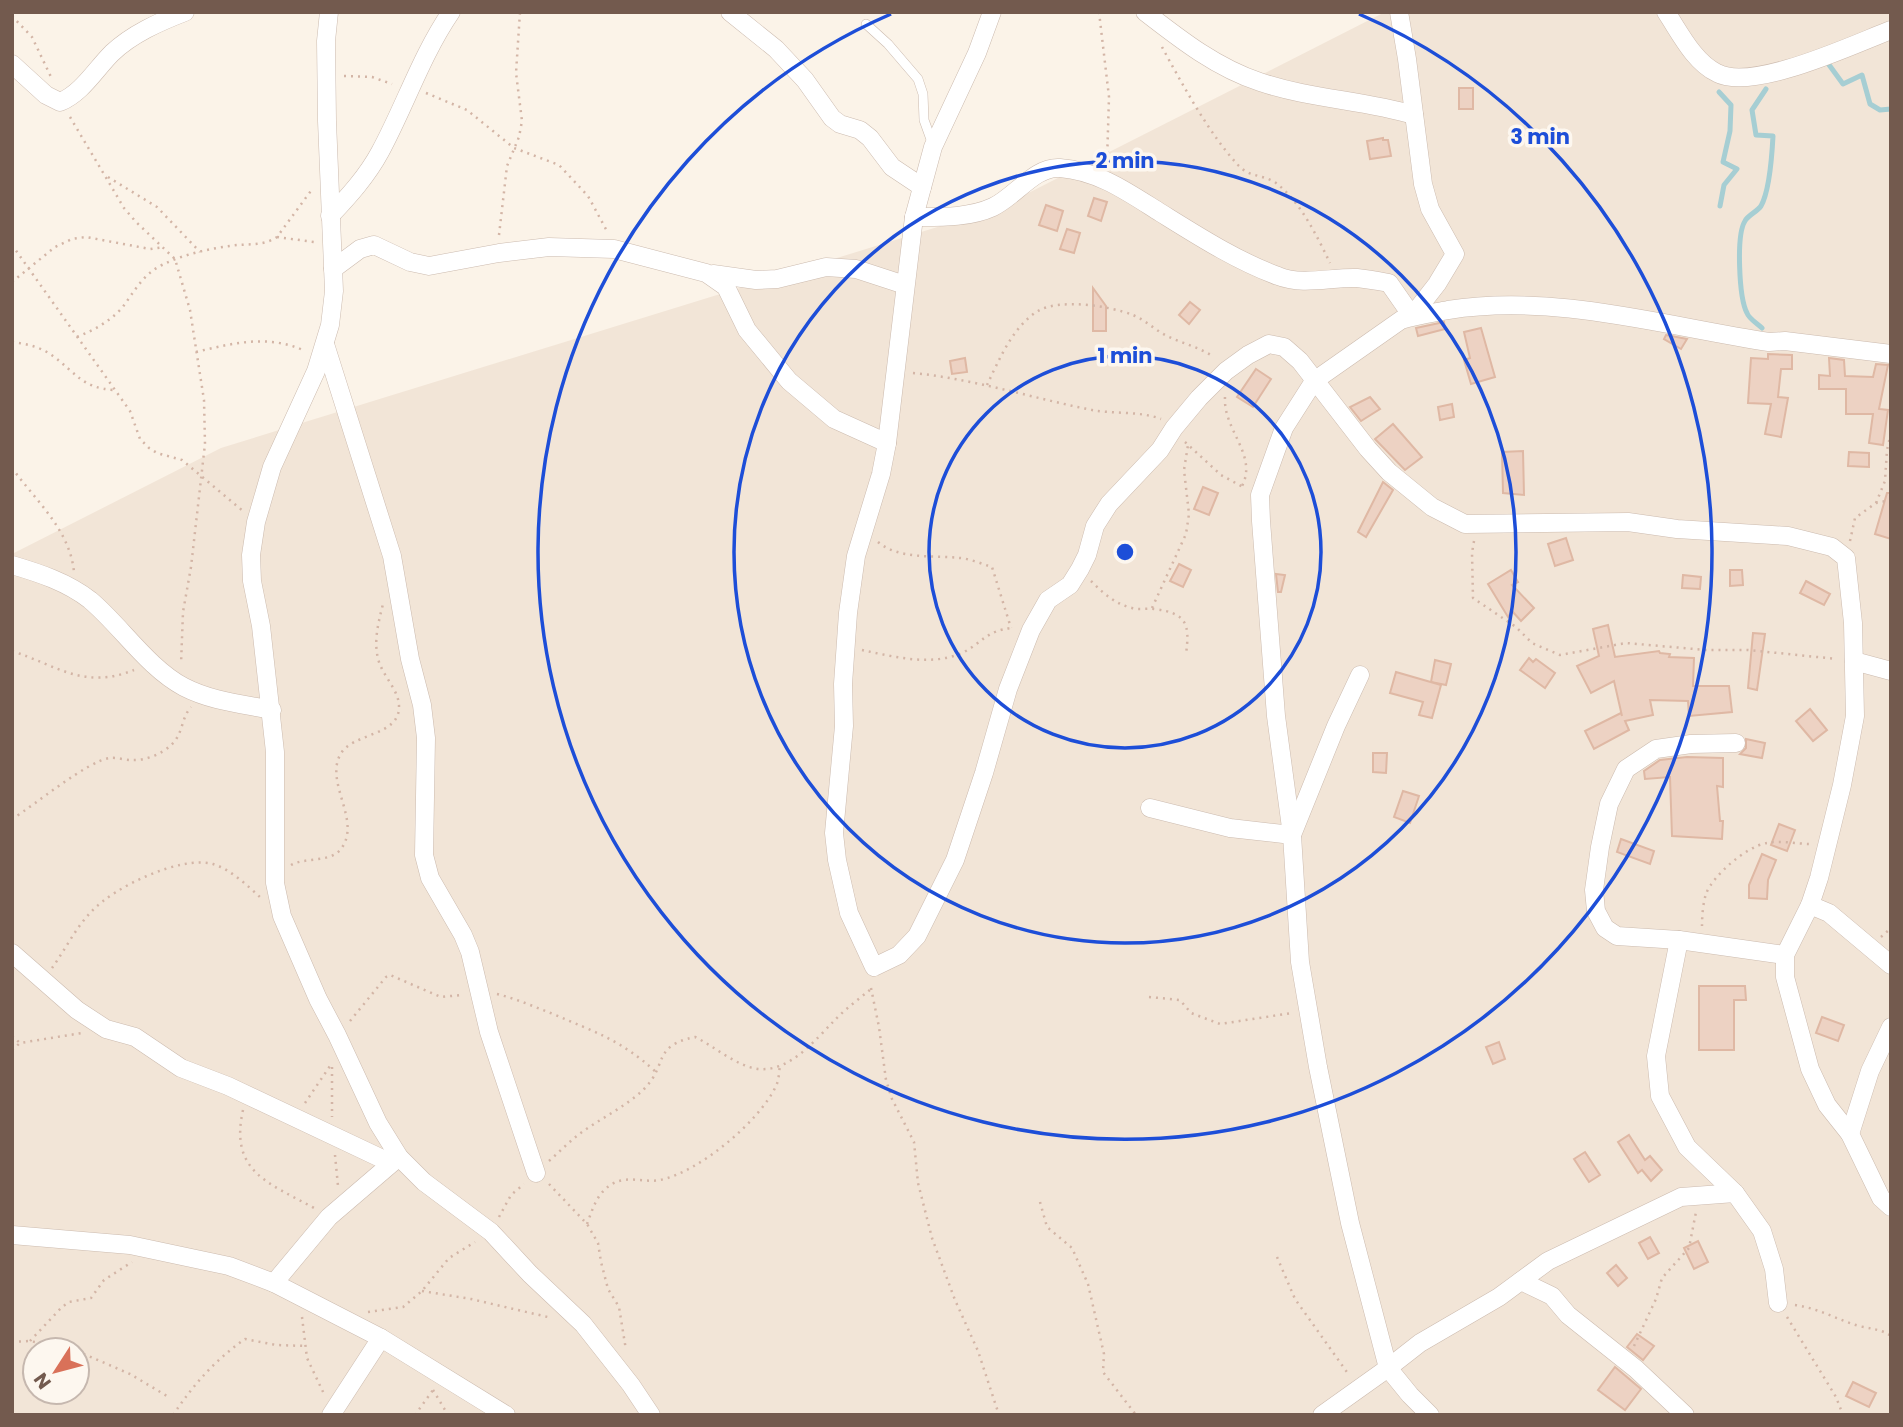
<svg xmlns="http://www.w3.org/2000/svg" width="1903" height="1427" font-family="Poppins,sans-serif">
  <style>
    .residential { fill: #f2e5d7; fill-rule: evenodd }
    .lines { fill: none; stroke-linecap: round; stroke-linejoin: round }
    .stream { stroke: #a6ced3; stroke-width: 5 }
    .building { fill: #edd2c3; stroke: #dfb8a4; stroke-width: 2 }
    .lane-casing { stroke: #ccbbaf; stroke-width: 10 }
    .street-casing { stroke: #ccbbaf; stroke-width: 19 }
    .path { stroke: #d3b5a6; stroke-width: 2.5; stroke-dasharray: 2 5; stroke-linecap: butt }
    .lane { stroke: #fff; stroke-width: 9 }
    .street { stroke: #fff; stroke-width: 18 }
    .ring { fill: none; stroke: #1d4ed8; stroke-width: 3.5 }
    .centre { fill: #1d4ed8; stroke: #fdf7ef; stroke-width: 3.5 }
    .ring-label { font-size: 21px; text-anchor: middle; font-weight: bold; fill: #1d4ed8; stroke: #fdf7ef; stroke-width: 7; stroke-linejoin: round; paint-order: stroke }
  </style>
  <rect width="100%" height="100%" fill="#fbf3e8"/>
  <path class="residential" d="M1385,12H1891V1415H12V554L221,448L999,208ZM35,1350H77V1392H35Z"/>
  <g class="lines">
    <g class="stream">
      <polyline points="1823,63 1827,62 1843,84 1862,75 1870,104 1880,110 1891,109"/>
      <polyline points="1719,92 1731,105 1730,131 1723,162 1737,169 1724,185 1720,206"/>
      <path d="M1762,328C1758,324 1749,319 1747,313C1739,298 1736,235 1745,221C1748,215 1757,212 1761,206C1770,190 1772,155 1773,136L1756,135L1752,110L1766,89"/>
    </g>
  </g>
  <g class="building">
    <rect x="1459" y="88" width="14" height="21"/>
    <polygon points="1383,138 1383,140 1388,140 1391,156 1370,159 1367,141"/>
    <polygon points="1094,198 1107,202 1101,221 1088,216"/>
    <polygon points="1046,205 1063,211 1057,231 1039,225"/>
    <polygon points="1067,229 1080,233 1074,253 1060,249"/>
    <polygon points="1093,288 1106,306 1106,331 1093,331"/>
    <polygon points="1190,302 1200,310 1189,324 1179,315"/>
    <polygon points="1444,322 1445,329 1418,336 1416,328"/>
    <polygon points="1481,328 1495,377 1471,384 1464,360 1470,358 1464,332"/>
    <polygon points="1666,335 1687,339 1681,349 1664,339"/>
    <polygon points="1768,354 1792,355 1792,369 1781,369 1778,397 1788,398 1781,437 1765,434 1771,404 1748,403 1751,358 1768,359"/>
    <polygon points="965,358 967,372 952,374 950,361"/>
    <polygon points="1829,358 1844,360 1845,376 1873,377 1876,364 1888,365 1879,409 1888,410 1883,445 1869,443 1873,414 1846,414 1846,389 1819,389 1819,375 1830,376"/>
    <polygon points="1256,369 1271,379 1253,407 1237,397"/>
    <polygon points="1370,397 1380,409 1361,421 1350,407"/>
    <polygon points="1452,404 1454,417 1440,420 1438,407"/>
    <polygon points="1393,424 1422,457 1405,470 1375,439"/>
    <polygon points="1523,451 1524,495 1503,493 1502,452"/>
    <polygon points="1849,452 1869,453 1869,467 1848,466"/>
    <polygon points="1383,482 1393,490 1366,537 1358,532"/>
    <polygon points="1203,487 1218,493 1209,515 1194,509"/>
    <polygon points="1887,493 1891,493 1891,539 1875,534"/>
    <polygon points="1566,538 1573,560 1555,566 1548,544"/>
    <polygon points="1179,564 1191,570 1183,587 1170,581"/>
    <polygon points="1511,570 1518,582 1512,585 1534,608 1521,621 1512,611 1508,617 1488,584"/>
    <polygon points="1730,570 1742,570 1743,585 1730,586"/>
    <polygon points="1276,574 1285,575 1281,592 1278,592"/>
    <polygon points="1683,575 1701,577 1700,589 1682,588"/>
    <polygon points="1806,581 1830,594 1824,605 1800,593"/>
    <polygon points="1608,625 1615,657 1659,651 1660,653 1670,654 1669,657 1694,658 1693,686 1729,686 1732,712 1689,716 1688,701 1650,700 1653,715 1625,721 1629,730 1594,749 1585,731 1621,713 1622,716 1614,681 1591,693 1577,666 1599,656 1593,629"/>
    <polygon points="1753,633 1765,634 1757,690 1748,688"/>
    <polygon points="1529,658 1533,662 1536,659 1555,673 1545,688 1520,670"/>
    <polygon points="1435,660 1451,664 1446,685 1431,682"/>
    <polygon points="1396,672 1441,685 1432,718 1419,715 1423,702 1390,693"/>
    <polygon points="1810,709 1827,730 1813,741 1796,721"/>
    <polygon points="1746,739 1765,743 1762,758 1740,754 1746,748"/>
    <polygon points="1373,753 1387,753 1386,773 1373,772"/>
    <polygon points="1687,757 1723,758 1723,787 1717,786 1720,821 1723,821 1722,839 1672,836 1670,777 1645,779 1644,771 1660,760"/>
    <polygon points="1403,791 1419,796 1410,823 1394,817"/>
    <polygon points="1779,824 1795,830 1787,851 1771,845"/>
    <polygon points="1621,839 1654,851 1650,864 1617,852"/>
    <polygon points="1762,854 1776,860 1768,880 1767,899 1749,898 1749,885"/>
    <polygon points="1699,986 1745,986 1746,1000 1734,1000 1734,1050 1699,1050"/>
    <polygon points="1822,1017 1844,1025 1838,1041 1816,1033"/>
    <polygon points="1499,1042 1505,1059 1493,1064 1486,1047"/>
    <polygon points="1629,1135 1645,1160 1650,1156 1662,1170 1651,1181 1642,1170 1638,1173 1618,1142"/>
    <polygon points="1585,1152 1600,1175 1589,1182 1574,1159"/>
    <polygon points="1650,1237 1659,1253 1648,1259 1639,1243"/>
    <polygon points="1698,1241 1708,1262 1694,1269 1684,1248"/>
    <polygon points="1616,1265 1627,1278 1618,1286 1607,1273"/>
    <polygon points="1637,1334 1654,1346 1643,1360 1627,1347"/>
    <polygon points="1615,1367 1641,1389 1625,1410 1598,1390"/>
    <polygon points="1853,1382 1876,1393 1869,1407 1846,1396"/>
  </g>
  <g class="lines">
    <defs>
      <polyline id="lane" points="866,24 888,44 918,79 923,94 924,120 933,145"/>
      <g id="street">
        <polyline points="329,12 326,41 327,121 334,291 330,325 316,371 272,467 256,522 251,555 252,581 261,626 275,752 275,883 282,916 318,999 337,1035 378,1123 399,1157 424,1182 491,1232 530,1274 583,1324 631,1385 651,1415"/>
        <polyline points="730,12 776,49 805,80 832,118 840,124 860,130 870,138 892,167 922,187"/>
        <polyline points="992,12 977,53 933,147 914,217 887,443 881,474 856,556 848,613 843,684 844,726 834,833 837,860 849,913 874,967 899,955 917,936 955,860 984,773 1008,689 1031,630 1048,600 1070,585 1080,569 1087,555 1095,526 1109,504 1160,450 1174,428 1199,398 1226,371 1248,355 1269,344 1284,347 1300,361 1368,449 1389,472 1432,507 1465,524 1628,522 1677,529 1788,536 1832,547 1846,558 1853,623 1855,716 1842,785 1819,878 1810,905 1785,955 1785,977 1810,1069 1827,1105 1850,1134 1881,1198 1891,1207"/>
        <path d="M1145,12C1181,40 1217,68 1260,82C1310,99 1364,100 1414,115"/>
        <path d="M1666,12C1680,33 1694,62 1717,73C1753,92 1854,44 1891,30"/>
        <path d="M12,64L46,95L60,102C82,93 95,70 112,53C132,34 159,22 185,12"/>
        <path d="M330,216C349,196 367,176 380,152C405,106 421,56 451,12"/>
        <path d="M914,217C940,217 969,218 993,207C1016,196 1035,166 1060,168C1099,171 1129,193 1161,213C1198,236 1237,261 1278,276C1303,286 1331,277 1357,278C1367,279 1378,281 1389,283L1412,316L1437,284L1455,254L1430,209L1423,184L1407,59L1399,12"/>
        <polyline points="333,269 360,249 374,245 410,262 429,266 499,253 549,247 614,249 706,273 726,287 747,330 789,381 834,419 887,443"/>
        <polyline points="713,274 756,280 777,279 826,267 856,269 905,285"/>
        <polyline points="325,344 392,556 410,659 422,705 426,738 424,855 430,878 463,935 470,952 489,1032 536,1173"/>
        <path d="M12,565C39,573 67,582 90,600C121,626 148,668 184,687C211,701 242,704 272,710"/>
        <polyline points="1854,661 1891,671"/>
        <polyline points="1736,743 1691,744 1656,749 1626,769 1609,804 1600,847 1594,890 1596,911 1605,928 1617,936 1679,940 1785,955"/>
        <polyline points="1150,808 1230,828 1292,835 1336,726 1360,675"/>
        <polyline points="1810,905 1829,913 1891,965"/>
        <polyline points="1679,940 1656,1056 1660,1096 1687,1147 1735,1193 1762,1231 1774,1269 1778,1303"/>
        <polyline points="12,953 77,1010 106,1029 135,1037 181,1068 228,1086 391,1163"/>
        <polyline points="1850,1134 1870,1071 1891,1027"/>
        <polyline points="12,1235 130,1245 229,1266 274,1283 381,1338 506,1415"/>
        <polyline points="1521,1281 1552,1296 1568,1315 1636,1369 1685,1415"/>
        <polyline points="274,1283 329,1217 399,1157"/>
        <polyline points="331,1415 381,1338"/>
        <polyline points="1322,1415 1388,1368 1420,1343 1499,1297 1548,1261 1681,1197 1735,1193"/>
        <path d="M1430,1415L1410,1395L1388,1368L1350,1223L1318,1067L1300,962L1292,835L1276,716L1261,521L1260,495L1284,428L1314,381L1401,320C1416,315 1432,313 1448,310C1555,293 1664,326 1769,342L1785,341L1891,354"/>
      </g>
    </defs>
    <use href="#lane" class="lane-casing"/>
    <use href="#street" class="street-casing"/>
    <g class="path">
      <polyline points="1099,12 1109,97 1107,162"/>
      <polyline points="12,16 32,37 51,77"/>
      <path d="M1162,47C1182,84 1210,135 1238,165C1250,178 1263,174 1276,183C1300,201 1317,236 1330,263"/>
      <polyline points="344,76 372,77 392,84"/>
      <polyline points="426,93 467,110 514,148 559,165 588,196 608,233"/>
      <polyline points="70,117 124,208 136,222 175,259 190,310 204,400 205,444 191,567 183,612 181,664"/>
      <polyline points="108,177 157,207 200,252"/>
      <polyline points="499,235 507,166 519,137 522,121 516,73 520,12"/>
      <polyline points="277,237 314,242"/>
      <polyline points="12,245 130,411 140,439 149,448 157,453 182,460 243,511"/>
      <polyline points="12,282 55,247 72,239 86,237 150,249 164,247"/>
      <path d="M77,337C94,330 109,322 122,308C134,292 143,274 162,265C182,255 207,249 230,246C246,243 262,247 277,237L313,188"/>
      <path d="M12,342C27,344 41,347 53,356C76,373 82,388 114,390"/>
      <path d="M196,352C233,343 269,334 305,351"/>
      <path d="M913,373C974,379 1032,398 1092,410C1113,414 1141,411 1161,419"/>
      <path d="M987,385C999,360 1013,326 1038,311C1060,298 1110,306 1133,315C1145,320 1154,329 1165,335C1181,343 1199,347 1214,357"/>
      <path d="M1225,397C1223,430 1258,455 1242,486"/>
      <polyline points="1185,442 1221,475 1243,487"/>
      <path d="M12,468C36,501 70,530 74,572"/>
      <polyline points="1876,503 1885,481 1887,450 1891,433"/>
      <polyline points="1474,541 1472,553 1473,598 1516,627 1532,643 1560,655 1626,643 1706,650 1748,650 1837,659"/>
      <polyline points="1850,541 1855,518 1876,503 1891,500"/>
      <path d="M878,542C900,560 933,555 960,558C971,559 982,564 992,567L1011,628"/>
      <path d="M1091,581C1103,593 1115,604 1132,608C1139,610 1147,608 1154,609C1187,613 1190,624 1186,654"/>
      <polyline points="1152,608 1186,534 1189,514 1184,470 1188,445"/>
      <path d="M862,650C895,657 932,667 964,652C983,642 986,631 1011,628"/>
      <path d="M12,651C58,666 84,690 134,670"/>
      <path d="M12,819C35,805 87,761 110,758C116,757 124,760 131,760C145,761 162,754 171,745C183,735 181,718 191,707"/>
      <path d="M291,865C305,857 330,863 341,849C362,821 325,784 340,755C352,732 400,737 399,706C399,691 384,677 379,662C373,643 378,624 383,604"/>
      <path d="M1702,926C1702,916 1703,903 1706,894C1713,875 1747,846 1767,843C1780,840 1797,844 1810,844"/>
      <polyline points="1881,937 1891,928"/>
      <path d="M52,968C65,950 76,927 92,911C114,887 181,855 213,864C230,869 248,886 261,898"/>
      <polyline points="871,988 879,1027 886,1080 892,1099 914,1142 918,1183 932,1238 955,1300 978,1351 999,1415"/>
      <path d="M497,994C517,999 535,1007 553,1014C595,1032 621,1040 656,1072"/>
      <polyline points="1149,997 1180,1000 1191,1013 1220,1024 1292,1013"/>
      <polyline points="350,1021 386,977 390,975 441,997 461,995"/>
      <polyline points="12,1036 20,1043"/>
      <polyline points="12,1050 20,1043 82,1033"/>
      <polyline points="332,1067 332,1117"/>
      <polyline points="305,1103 332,1063"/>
      <path d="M243,1110C229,1172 269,1183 314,1208"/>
      <polyline points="335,1155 338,1186"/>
      <path d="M549,1161C559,1152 568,1143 578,1135C599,1119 626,1107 645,1088C668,1064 652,1046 695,1037C714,1046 736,1066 758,1069C790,1072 814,1041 834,1021C845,1009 859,999 871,989"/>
      <polyline points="549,1184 587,1224 598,1243 601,1262 608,1289 619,1307 626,1350"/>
      <polyline points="1040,1202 1047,1227 1072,1248 1088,1284 1104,1354 1103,1372 1136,1415"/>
      <polyline points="499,1217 511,1195 524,1184"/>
      <path d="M587,1224C593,1208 597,1193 612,1184C627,1175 644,1183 660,1180C699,1172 759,1122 776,1086C779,1080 779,1072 780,1065"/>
      <polyline points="1277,1257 1295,1299 1349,1375"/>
      <polyline points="422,1291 471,1299 552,1318"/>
      <path d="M1795,1305C1818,1308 1838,1320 1859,1326C1871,1329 1881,1329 1891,1336"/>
      <polyline points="368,1312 403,1307 422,1291 449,1258 475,1242"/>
      <polyline points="302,1317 307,1358 324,1394"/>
      <polyline points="1787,1317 1836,1397 1843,1415"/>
      <polyline points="30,1341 62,1307 69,1302 91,1298 104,1280 132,1262"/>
      <polyline points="12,1342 30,1341 73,1350"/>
      <polyline points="1634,1346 1656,1299 1662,1278 1689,1248 1696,1212"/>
      <polyline points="77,1351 130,1374 167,1396"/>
      <polyline points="433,1390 448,1415"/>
      <path d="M173,1415C194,1384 215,1360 245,1339L276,1345L306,1346"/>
      <polyline points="415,1415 433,1390"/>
    </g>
    <use href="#lane" class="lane"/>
    <use href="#street" class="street"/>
  </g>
  <g class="ring">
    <circle cx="1125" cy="552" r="196"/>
    <circle cx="1125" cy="552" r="391"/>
    <path d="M1359 14A587 587 0 1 1 891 14"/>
  </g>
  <circle cx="1125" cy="552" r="10" class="centre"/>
  <g class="ring-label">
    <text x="1540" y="144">3 min</text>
    <text x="1125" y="168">2 min</text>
    <text x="1125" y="363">1 min</text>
  </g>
  <rect width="1903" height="1427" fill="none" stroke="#735a4e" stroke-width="28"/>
  <g transform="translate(56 1371) rotate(234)"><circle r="33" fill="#fdf7ef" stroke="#c6b8af" stroke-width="2"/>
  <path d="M0-5L12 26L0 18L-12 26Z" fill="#d97159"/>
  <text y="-10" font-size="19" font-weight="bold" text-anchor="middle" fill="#735a4e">N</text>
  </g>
</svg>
